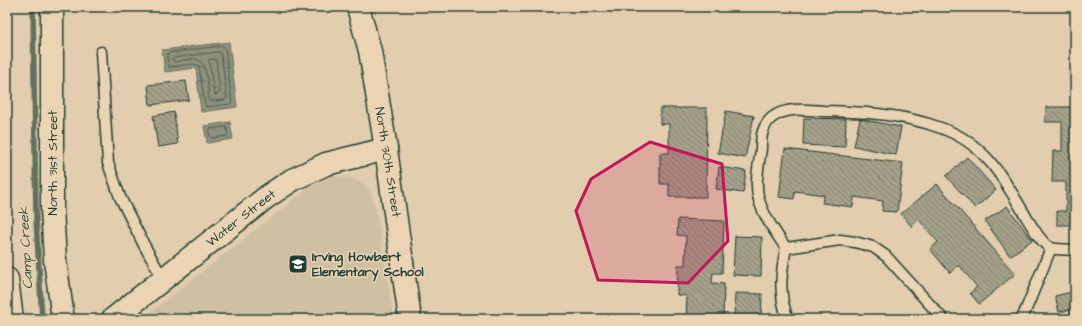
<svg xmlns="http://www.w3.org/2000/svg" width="1082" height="326" font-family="'Architects Daughter',sans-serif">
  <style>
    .built { fill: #d0c0a3 }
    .water { fill: url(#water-ripples); stroke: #626f5f }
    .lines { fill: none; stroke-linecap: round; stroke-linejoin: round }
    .shore { stroke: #4c5f50; stroke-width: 1 }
    .stream { stroke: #626f5f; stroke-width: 5.5 }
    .building { fill: url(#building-back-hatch); stroke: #1f3d34 }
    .service-casing { stroke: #1f3d34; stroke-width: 13 }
    .tertiary-casing { stroke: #1f3d34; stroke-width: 25 }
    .secondary-casing { stroke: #1f3d34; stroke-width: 25 }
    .service { stroke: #ead4b3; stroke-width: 10 }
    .tertiary { stroke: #ead4b3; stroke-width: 22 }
    .secondary { stroke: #ead4b3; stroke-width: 22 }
    .marked { fill: #c2185b; fill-opacity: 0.2; stroke: #c2185b; stroke-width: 3; stroke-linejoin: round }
    .labels { text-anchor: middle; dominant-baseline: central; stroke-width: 3; stroke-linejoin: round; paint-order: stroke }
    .street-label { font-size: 13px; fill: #1f3d34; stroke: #ead4b3 }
    .poi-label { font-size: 13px; font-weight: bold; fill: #1f3d34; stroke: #ead4b3; text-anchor: start }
    .water-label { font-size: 14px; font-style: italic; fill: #304a3f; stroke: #ead4b3 }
  </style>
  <defs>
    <pattern id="water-ripples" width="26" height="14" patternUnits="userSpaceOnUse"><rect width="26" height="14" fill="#8f917b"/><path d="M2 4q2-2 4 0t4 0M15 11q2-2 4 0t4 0" fill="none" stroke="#747866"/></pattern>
    <pattern id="building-back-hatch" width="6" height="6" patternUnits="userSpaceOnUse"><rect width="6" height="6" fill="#a5a189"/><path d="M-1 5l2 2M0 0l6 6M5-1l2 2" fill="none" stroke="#868471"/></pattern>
  </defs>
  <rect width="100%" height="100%" fill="#e2ceae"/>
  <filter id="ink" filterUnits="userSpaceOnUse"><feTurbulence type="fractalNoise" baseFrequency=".025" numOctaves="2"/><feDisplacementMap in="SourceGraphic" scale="8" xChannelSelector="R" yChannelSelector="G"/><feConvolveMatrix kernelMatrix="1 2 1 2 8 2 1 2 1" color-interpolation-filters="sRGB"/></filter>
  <g filter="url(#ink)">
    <polygon class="built" points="333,176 352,178 362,183 370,190 376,209 394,319 142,319 311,186"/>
    <g class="water">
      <polygon points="229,42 237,107 201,112 196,68 165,72 162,50"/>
      <polygon points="230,122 233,139 207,143 204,126"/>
    </g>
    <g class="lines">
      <g class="shore">
        <polygon points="223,46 225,48 232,103 230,104 206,107 205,105 199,66 194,64 169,67 167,55 168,53"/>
        <path d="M219,52L221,54L227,98L225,100L210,101L209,100C208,90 208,61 196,59C190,58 181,61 174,62L172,59L174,58Z"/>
        <polygon points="210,59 214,59 216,60 220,92 218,94 215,95 214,93 209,61"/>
        <polygon points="226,127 228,134 227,136 212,138 210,137 209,131 210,129"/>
      </g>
      <polyline class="stream" points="33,7 36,220 42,319"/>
    </g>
    <g class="building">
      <polygon points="186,81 189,100 150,105 148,85"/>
      <polygon points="1046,107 1075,107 1075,225 1057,225 1057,211 1066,211 1066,182 1052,182 1053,151 1062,151 1062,122 1045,122"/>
      <polygon points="660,108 707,108 706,197 669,197 669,184 660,184 660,153 669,153 669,124 660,124"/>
      <polygon points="726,111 754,116 745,158 718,153"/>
      <polygon points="174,112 178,144 158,147 153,116"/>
      <polygon points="804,118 846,119 845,147 803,145"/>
      <polygon points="860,119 901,127 896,155 854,146"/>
      <polygon points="785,149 903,163 897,212 882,211 883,201 854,197 853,207 822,203 824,195 795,191 794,199 779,197"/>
      <polygon points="967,157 996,190 975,208 946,176"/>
      <polygon points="719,167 746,171 743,193 716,189"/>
      <polygon points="937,184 1015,274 979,304 970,293 977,287 959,265 950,273 930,249 938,242 919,220 912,227 901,214"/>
      <polygon points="1007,206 1032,240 1010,256 985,221"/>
      <polygon points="678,219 724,221 722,273 713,273 712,283 724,284 723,319 686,319 687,296 677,295 678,265 685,265 686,236 677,235"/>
      <polygon points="735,236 762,237 761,276 733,275"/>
      <polygon points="1075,291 1075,319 1072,319 1070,310 1059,312 1055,296"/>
      <polygon points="735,293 762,294 761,319 734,319"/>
    </g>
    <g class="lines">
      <defs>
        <g id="service">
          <polyline points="101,52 108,163 120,197 144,245 163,279"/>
          <path d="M786,248C776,233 764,217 759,200C754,184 759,165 761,149C761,143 761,136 763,131C765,125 770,118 776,115C790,107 809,110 824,111C864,112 903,114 941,128C987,144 1004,180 1028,220C1033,228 1042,244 1051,248C1057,250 1068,249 1075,250"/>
          <path d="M788,319C778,295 781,272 786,248L840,240L855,242L873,247L886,256L943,319"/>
          <polyline points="1022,319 1051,248"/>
        </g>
        <g id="tertiary">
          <polyline points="52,7 52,208 55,260 63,319"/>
          <polyline points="7,279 12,319"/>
        </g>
        <g id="secondary">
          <polyline points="358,7 370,51 386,149 410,319"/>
          <polyline points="113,319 268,196 292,180 326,164 386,149"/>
        </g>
      </defs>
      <use href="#service" class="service-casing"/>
      <use href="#tertiary" class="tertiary-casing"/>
      <use href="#secondary" class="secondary-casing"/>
      <use href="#service" class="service"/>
      <use href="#tertiary" class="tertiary"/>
      <use href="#secondary" class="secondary"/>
    </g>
  </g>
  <path class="marked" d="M650,142L722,164L728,241L688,283L598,280L576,211L591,179Z"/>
  <defs>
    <symbol id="school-square" viewBox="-11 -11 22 22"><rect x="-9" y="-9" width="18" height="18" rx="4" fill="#1f3d34" stroke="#ead4b3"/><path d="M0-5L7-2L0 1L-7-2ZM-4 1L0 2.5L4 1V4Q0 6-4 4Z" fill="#fff"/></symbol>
  </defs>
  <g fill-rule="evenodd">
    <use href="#school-square" x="287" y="253" width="22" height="22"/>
  </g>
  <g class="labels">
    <g class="street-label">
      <text transform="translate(388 162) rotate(81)">North 30th Street</text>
      <text transform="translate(53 163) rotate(-90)">North 31st Street</text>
      <text transform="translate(241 218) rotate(-38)">Water Street</text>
    </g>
    <g class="poi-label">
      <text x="312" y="257">Irving Howbert<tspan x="312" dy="15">Elementary School</tspan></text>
    </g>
    <g class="water-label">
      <text transform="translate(26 248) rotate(-93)">Camp Creek</text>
    </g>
  </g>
  <rect width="1082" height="326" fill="none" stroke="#ead4b3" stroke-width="24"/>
  <rect x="12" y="12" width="1058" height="302" fill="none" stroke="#1f3d34" stroke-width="1.5" filter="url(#ink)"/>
</svg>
